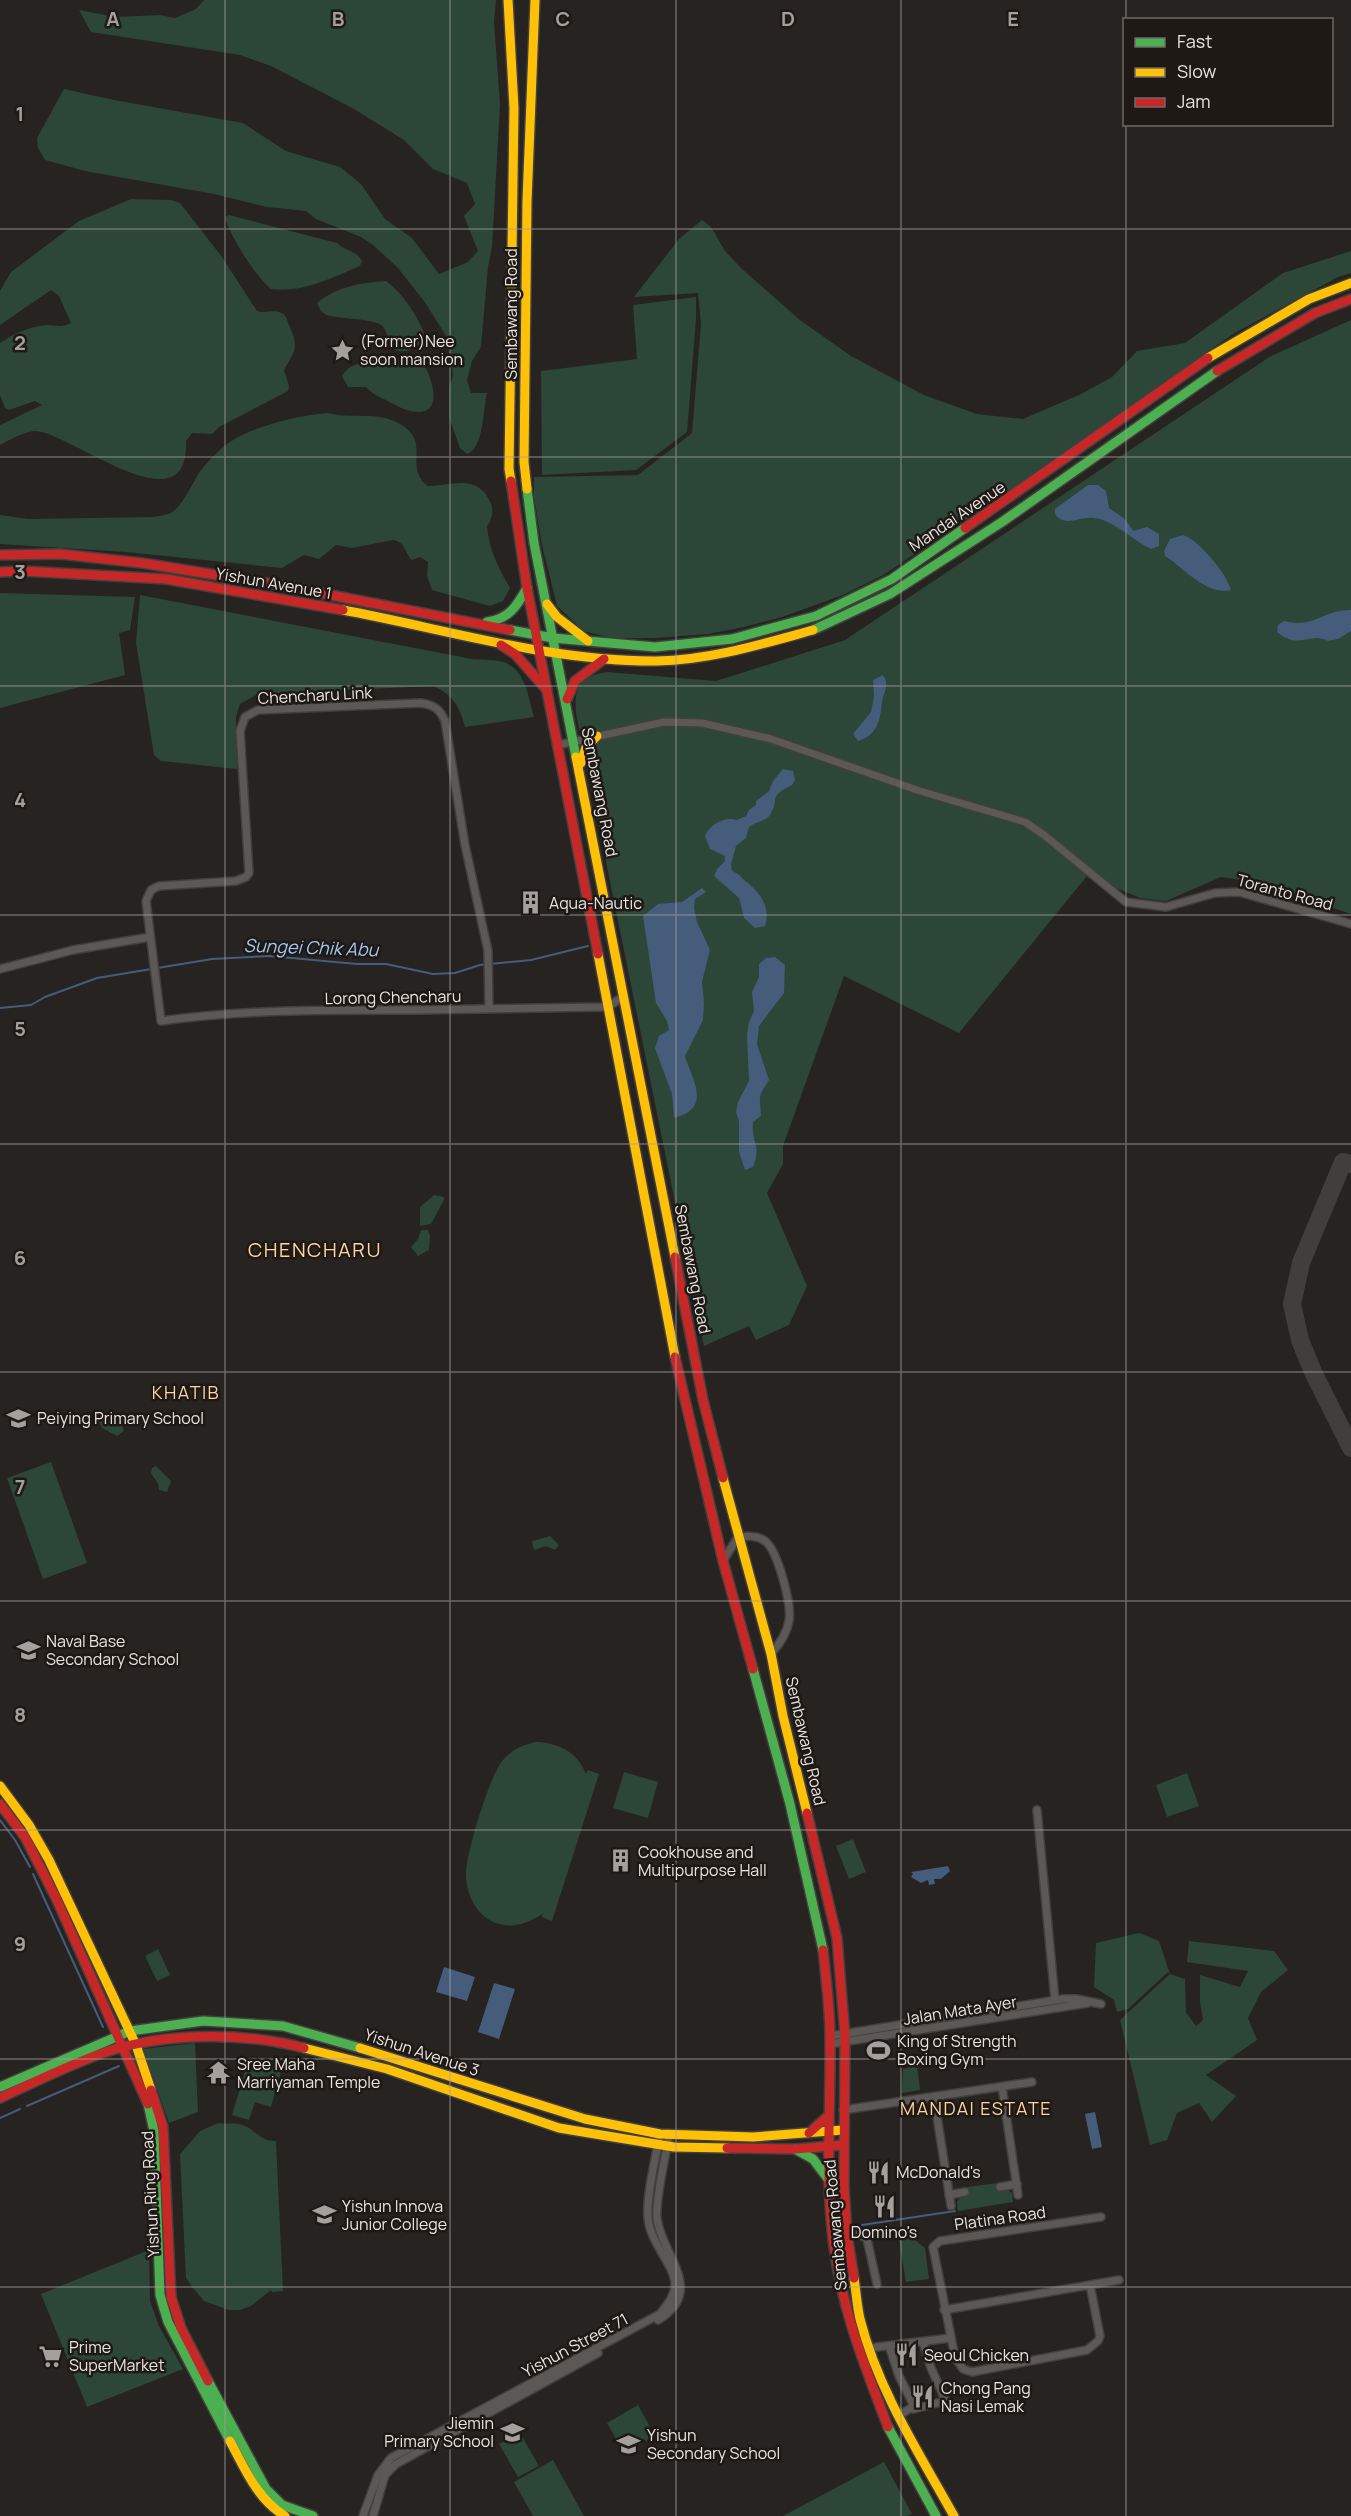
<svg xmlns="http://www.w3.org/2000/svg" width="1351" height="2516" font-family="Manrope,sans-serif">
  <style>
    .green { fill: #2c4637 }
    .water { fill: #455c7b }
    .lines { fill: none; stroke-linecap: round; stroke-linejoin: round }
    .stream { stroke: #455c7b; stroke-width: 2 }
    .taxiway { stroke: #423e3c; stroke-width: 18 }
    .street-casing { stroke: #42403e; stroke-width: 10 }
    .fast-casing { stroke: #42403e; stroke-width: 12 }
    .slow-casing { stroke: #42403e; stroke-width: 12 }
    .jam-casing { stroke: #42403e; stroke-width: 12 }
    .street { stroke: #5c5856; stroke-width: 7 }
    .fast { stroke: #4caf50; stroke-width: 9 }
    .slow { stroke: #ffc107; stroke-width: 9 }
    .jam { stroke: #c62828; stroke-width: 9 }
    .grid { fill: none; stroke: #a4a09e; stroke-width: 1.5; stroke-opacity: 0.55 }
    .labels { text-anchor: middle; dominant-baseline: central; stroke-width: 5; stroke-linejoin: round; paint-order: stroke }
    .street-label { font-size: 16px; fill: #e8e4e1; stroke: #1f1915 }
    .poi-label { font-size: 16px; fill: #e8e4e1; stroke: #1f1915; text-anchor: start }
    .water-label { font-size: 18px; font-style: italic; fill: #a4c7f5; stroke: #1f1915 }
    .neighbourhood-label { font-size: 18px; letter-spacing: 1.5px; fill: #fcd5a1; stroke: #1f1915 }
    .quarter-label { font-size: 20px; letter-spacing: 1.5px; fill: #fcd5a1; stroke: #1f1915 }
    .grid-label { font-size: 20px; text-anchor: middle; font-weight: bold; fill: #a4a09e; stroke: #1f1915; stroke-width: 5; stroke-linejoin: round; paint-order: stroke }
  </style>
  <rect width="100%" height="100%" fill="#262321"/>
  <g class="green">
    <path d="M204,0H496L494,22L500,104L492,247L488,267L481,347L472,361L467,380L471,393H487C483,408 484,449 467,454L460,448L449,417V386L453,377L450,342L424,301L397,267L373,245L361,237L316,219L306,211L267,207L214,194L85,171L45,160L38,148L37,138L64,89L114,100L243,123L286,151L340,167L361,184L385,219L412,238L439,274L468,262L478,251L464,216L475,204L467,183L433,169L404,140L354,109L271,66L240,55L91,32L79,10L115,17L160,15L175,18L196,9Z"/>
    <path d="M131,199L171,200L180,203L222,257L257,311C265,314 274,309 281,313C286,314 287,320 289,325C299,347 296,349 284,370L289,386L288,391L219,427L212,434L192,433L186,441C190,533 66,429 34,431C24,432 9,440 0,445V425L42,405L35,401L9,410L5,408L0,395V343C13,334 31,326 47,325C57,325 61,328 71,323L59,296L51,290L0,325V291L11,272L79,221Z"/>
    <path d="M229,215L337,243C345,251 356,250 362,261L360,266C331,278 303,293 271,289C257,279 228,233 225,217Z"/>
    <polygon points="702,220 711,227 725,251 742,269 800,320 851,356 924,395 977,414 1023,419 1081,394 1112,377 1137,351 1185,343 1283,273 1351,251 1351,273 1338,277 1233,334 1071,448 885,574 843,595 782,617 744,627 708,634 656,638 610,638 584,631 557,606 542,545 534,497 534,477 638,475 692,433 701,324 698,293 634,297 679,239"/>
    <path d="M386,281C403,293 419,318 426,338C421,346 403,356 394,349C385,342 390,327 377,323C361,318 342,319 326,315L321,311L317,303C338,286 360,283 386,281Z"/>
    <polygon points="696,297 696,319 687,432 636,470 542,475 541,371 637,359 633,305"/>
    <path d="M1351,320V914L1255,882L1221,877L1166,901L1140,898L1087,876L959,1033L844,976L783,1146V1164L767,1193L807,1286L789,1325L756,1340L749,1326L704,1346L576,713C574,686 580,676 607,672L716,681L845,640L1271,356Z"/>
    <path d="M385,357C396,358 412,358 422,364C428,369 430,378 432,385C440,418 415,416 393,404C381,397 376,397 366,387H348L342,376C350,362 371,360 385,357Z"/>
    <path d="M328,413C349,419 374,412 394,421C436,440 401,466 428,486C453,485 479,473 491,504C494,511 492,520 487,526C489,550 499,569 510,588L503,601L490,606L432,590L427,576L428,562L420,557L412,560C404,553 406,542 393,540L352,548L336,545L319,559L304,555L282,568L126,552L0,544V515L28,519L152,517C160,516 171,515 177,508C186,498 192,484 199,473C205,464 213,456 221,449C243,428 299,415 328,413Z"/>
    <polygon points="0,593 135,597 130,630 119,633 125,675 0,708"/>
    <path d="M140,595L472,659C482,660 497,659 506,663C526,671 529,700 534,717L465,727C459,706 454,696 434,686L258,694L240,704L236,717L237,769L161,761L154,755L136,643Z"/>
    <polygon points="434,1195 444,1197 444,1200 431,1224 420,1226 420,1207"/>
    <polygon points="421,1230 428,1230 430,1236 429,1250 418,1256 411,1247 418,1239"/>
    <polygon points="114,1414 119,1418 124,1431 117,1436 102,1428 99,1422 101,1416"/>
    <polygon points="51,1462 87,1563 43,1579 7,1478"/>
    <polygon points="156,1466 171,1481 167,1492 159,1490 158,1484 151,1473 152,1468"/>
    <polygon points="550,1536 559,1545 555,1550 546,1546 534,1550 532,1541"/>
    <path d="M535,1742C557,1742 578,1752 586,1774L588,1770L599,1774L552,1921L542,1917V1914C507,1939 470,1921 466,1878C464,1858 490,1774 503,1760C511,1750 523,1745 535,1742Z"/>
    <polygon points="624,1772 658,1782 648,1818 613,1808"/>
    <polygon points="1187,1773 1199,1806 1167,1817 1156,1785"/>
    <polygon points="853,1839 866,1872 849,1879 836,1846"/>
    <polygon points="1139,1933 1159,1941 1170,1974 1185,1979 1186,2012 1196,2026 1203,2020 1200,2002 1200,1975 1240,1987 1248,1971 1187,1962 1189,1941 1274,1951 1288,1970 1261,1992 1248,2018 1257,2040 1206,2075 1236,2096 1212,2122 1199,2103 1177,2113 1167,2140 1150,2145 1120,2020 1170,1974 1168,1972 1128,2009 1117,2012 1114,2000 1094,1987 1096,1943"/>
    <polygon points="158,1949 170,1975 157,1981 145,1956"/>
    <polygon points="195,2043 198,2112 169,2123 143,2049"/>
    <polygon points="249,2058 282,2068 271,2107 255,2102 249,2120 232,2115"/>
    <polygon points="917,2066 920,2090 902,2093 903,2069"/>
    <path d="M218,2123C225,2124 233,2123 239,2124C256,2128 257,2141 276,2141L283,2291L272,2292L271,2290L251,2306L240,2310H229L204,2301L193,2288L186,2278L180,2154L200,2131Z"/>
    <polygon points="997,2183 999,2190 1006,2189 1012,2193 1013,2202 958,2211 957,2202 961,2196 968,2195 967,2187"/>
    <polygon points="911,2237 925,2248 929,2279 906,2282 899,2240"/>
    <polygon points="149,2250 150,2301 159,2326 183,2369 87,2407 41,2294"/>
    <polygon points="638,2405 655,2436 624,2453 607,2423"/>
    <polygon points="520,2433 539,2466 518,2477 499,2444"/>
    <polygon points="553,2460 584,2516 533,2516 514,2482"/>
    <polygon points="884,2462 912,2514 907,2516 783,2516"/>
  </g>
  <g class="water">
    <path d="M1088,485H1098L1106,491L1109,508L1125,519L1133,531L1147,527L1159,534V546L1151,549C1134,541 1112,519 1094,518C1079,516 1065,528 1055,514V509Z"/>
    <path d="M1183,535C1199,540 1227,574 1231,590C1207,596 1184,568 1165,556L1164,551L1170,539Z"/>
    <path d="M1351,610V631L1338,639L1328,641C1310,631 1300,651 1277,632L1278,625L1284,621C1314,629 1322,610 1351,610Z"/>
    <path d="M883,675C890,686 884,691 882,702C880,720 878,735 858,741L853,734L871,712L874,696L873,680Z"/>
    <path d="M783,769L793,771L795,780L792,785C766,798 781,798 770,815C766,821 755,822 749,827L746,838L736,846L731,864L732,871C739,873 742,879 748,883C761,894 771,908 765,926L755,928L744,918L739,898L714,876L717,869L725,861V856L710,849L705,836C709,825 725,816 737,820L746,816L749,810L756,805V801L769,791L773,781Z"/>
    <path d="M702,888L706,892L695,899L694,908L697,922L710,950L702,982L704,1003L703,1020L685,1056C692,1080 713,1108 674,1118L672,1094L655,1048L659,1036L669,1030L667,1021L656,1003L643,916L658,904L682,902Z"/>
    <path d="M775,957L785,965L784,993L759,1026L757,1044L769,1080C757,1099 760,1093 761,1116L753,1122C751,1143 762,1144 753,1167L745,1170L739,1152V1122L736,1112L738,1102L749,1081L747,1034L749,1022L754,1011L752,992L759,977V964L766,958Z"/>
    <polygon points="948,1866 950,1871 941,1879 934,1879 935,1884 929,1885 928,1880 921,1883 911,1877 913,1874 911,1872"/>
    <polygon points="444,1967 475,1977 467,2001 436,1992"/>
    <polygon points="494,1983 515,1989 499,2039 478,2032"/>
    <polygon points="1095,2112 1102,2147 1092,2149 1085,2114"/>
  </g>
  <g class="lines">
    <g class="stream">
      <polyline points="0,1008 31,1005 45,997 97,978 212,959 270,956 357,964 386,964 433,974 455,973 480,965 531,960 588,946"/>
      <polyline points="0,1820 15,1840 30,1867"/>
      <polyline points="33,1874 103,2027"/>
      <polyline points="27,2106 119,2066"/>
      <polyline points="0,2118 20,2109"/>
      <polyline points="862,2225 955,2211"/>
    </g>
    <polyline class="taxiway" points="1351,1164 1343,1162 1301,1263 1292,1304 1300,1340 1313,1372 1351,1448"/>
    <defs>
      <g id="street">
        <polyline points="558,745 664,722 702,723 771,739 920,791 1025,822 1044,835 1126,902 1166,907 1215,893 1239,892 1351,924"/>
        <polyline points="0,969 73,950 150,937"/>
        <path d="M489,1009L488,951L465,845L445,721C440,709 434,705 421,703L258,710L245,717L240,731L249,873L246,877L236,881L159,886L151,890L146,901L161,1021C246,1009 333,1010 419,1010C480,1009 540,1008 601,1007L609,1006L624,996"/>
        <path d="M723,1561L738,1537C747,1536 757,1535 765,1541C778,1551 792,1605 789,1621C787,1633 778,1646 771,1654"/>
        <polyline points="1037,1810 1055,2000"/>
        <polyline points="830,2036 1063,1999 1077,1999 1101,2004"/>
        <polyline points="830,2044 1088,2003"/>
        <polyline points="1002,2087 1018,2195"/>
        <polyline points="934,2097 951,2206"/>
        <polyline points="843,2110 1032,2082"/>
        <polyline points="1000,2187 1017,2184"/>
        <polyline points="949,2195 965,2192"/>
        <polyline points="847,2235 861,2235 867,2239 877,2284"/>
        <polyline points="1090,2285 1100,2336 1098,2341 1087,2350 972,2372 963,2369 955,2357 933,2247 940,2241 1101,2217"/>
        <polyline points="944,2310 1119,2280"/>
        <path d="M658,2320C707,2290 661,2255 657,2218C655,2200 666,2154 669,2136"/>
        <polyline points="889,2346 899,2376 914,2406 898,2416"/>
        <polyline points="869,2348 950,2338"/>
        <polyline points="913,2409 946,2401 931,2368 923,2342"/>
        <path d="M363,2516L378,2475L391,2458L660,2314C666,2306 675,2296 675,2285C675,2265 649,2242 648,2217C646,2196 656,2156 660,2134"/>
        <polyline points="373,2516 385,2475 396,2464 598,2353"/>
      </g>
      <g id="fast">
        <polyline points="527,489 534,543 576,757"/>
        <path d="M487,622C509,619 517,606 527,588"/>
        <polyline points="510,630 553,638 655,647 732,639 816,616 892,579 965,528"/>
        <polyline points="813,630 890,594 1002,522 1217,371"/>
        <polyline points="753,1669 790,1804 823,1950"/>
        <polyline points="0,2087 130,2031 203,2021 283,2026 360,2048"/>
        <polyline points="148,2104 154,2131 160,2295 168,2322 230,2441"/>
        <polyline points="795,2149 813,2159 829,2180"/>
        <polyline points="208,2381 266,2489 282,2505 313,2516"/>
        <polyline points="888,2427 936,2516"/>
      </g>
      <g id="slow">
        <polyline points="508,0 514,108 509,469 511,481"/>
        <polyline points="1208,358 1309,299 1351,283"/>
        <polyline points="527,489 524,462 527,201 535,0"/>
        <polyline points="547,604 557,617 588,641"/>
        <path d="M343,610C445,629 552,662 657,661C710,660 762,644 813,630"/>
        <polyline points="576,757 675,1257"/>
        <polyline points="581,763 586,747 597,736"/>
        <polyline points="598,954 675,1357"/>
        <polyline points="723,1478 771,1654 783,1716 807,1813"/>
        <polyline points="0,1786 29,1825 49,1860 136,2045 151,2090"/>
        <polyline points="304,2048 387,2069 559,2128 674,2147 727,2148"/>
        <polyline points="360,2048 585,2119 660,2134 753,2137 843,2130"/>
        <path d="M854,2278C856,2291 857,2306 860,2319C878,2390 919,2453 954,2516"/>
        <path d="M230,2441C245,2469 257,2499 285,2516"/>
      </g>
      <g id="jam">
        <polyline points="1217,371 1315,313 1351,299"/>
        <polyline points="511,481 527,588 598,954"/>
        <polyline points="965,528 1208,358"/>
        <polyline points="0,555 60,554 142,563 285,586 510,630"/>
        <polyline points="0,572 23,571 166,579 343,610"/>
        <polyline points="501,645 515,654 547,690"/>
        <polyline points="567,699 575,681 604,659"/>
        <polyline points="675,1257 703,1400 723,1478"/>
        <polyline points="675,1357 723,1561 753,1669"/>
        <polyline points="0,1804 25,1837 56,1898 148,2104"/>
        <polyline points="807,1813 837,1938 845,2035 844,2185 847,2235 854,2278"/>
        <path d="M823,1950C826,1979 830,2008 830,2037C831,2104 825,2171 833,2239C841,2307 864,2364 888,2427"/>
        <polyline points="151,2090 163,2127 171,2297 181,2328 208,2381"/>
        <path d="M0,2098C30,2084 61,2069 92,2057C155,2032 239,2031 304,2048"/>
        <polyline points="809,2133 827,2117"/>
        <polyline points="727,2148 795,2149 843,2145"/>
      </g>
    </defs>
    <use href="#street" class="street-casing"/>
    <use href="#fast" class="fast-casing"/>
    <use href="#slow" class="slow-casing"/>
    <use href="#jam" class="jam-casing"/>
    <use href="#street" class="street"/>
    <use href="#fast" class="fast"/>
    <use href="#slow" class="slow"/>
    <use href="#jam" class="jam"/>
  </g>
  <path class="grid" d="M225,0V2516M450,0V2516M676,0V2516M901,0V2516M1126,0V20M1126,124V2516M0,229H1351M0,457H1351M0,686H1351M0,915H1351M0,1144H1351M0,1372H1351M0,1601H1351M0,1830H1351M0,2059H1351M0,2287H1351"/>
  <defs>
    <symbol id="sight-bare" viewBox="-9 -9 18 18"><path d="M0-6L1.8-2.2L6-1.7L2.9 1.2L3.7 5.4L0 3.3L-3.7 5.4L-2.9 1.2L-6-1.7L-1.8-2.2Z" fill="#a4a09e" stroke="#1f1915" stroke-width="2.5" paint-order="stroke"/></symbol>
    <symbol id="building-bare" viewBox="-9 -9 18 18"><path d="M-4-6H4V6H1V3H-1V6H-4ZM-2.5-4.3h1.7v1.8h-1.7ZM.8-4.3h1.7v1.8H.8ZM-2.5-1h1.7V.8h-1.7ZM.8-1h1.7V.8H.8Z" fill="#a4a09e" stroke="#1f1915" stroke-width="2.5" paint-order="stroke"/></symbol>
    <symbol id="school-bare" viewBox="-9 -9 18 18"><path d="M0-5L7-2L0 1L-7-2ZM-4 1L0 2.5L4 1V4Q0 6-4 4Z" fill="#a4a09e" stroke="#1f1915" stroke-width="2.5" paint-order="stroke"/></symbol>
    <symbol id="stadium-bare" viewBox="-9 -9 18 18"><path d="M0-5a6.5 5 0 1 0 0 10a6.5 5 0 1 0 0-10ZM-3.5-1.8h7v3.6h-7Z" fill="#a4a09e" stroke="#1f1915" stroke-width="2.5" paint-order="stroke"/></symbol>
    <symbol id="temple-bare" viewBox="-9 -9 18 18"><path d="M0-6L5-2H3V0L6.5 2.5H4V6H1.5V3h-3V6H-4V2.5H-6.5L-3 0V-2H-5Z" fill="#a4a09e" stroke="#1f1915" stroke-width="2.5" paint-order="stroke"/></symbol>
    <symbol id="restaurant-bare" viewBox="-9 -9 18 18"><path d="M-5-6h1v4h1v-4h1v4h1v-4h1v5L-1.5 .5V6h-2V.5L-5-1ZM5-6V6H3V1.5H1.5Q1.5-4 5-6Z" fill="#a4a09e" stroke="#1f1915" stroke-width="2.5" paint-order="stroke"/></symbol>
    <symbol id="university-bare" viewBox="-9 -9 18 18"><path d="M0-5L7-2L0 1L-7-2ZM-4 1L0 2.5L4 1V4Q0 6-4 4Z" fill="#a4a09e" stroke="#1f1915" stroke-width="2.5" paint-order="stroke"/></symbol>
    <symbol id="supermarket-bare" viewBox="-9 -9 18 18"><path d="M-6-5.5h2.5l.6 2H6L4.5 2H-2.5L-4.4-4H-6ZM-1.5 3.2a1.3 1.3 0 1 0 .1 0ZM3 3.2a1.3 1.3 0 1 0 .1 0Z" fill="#a4a09e" stroke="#1f1915" stroke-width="2.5" paint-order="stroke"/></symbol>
  </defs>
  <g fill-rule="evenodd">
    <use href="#sight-bare" x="326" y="334" width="33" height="33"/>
    <use href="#building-bare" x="514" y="886" width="33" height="33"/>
    <use href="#school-bare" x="2" y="1402" width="33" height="33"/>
    <use href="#school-bare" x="12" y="1634" width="33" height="33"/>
    <use href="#building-bare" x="604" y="1844" width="33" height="33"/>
    <use href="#stadium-bare" x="862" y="2034" width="33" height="33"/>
    <use href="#temple-bare" x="202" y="2056" width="33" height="33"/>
    <use href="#restaurant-bare" x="862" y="2156" width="33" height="33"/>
    <use href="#restaurant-bare" x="868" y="2190" width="33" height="33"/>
    <use href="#university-bare" x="308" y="2198" width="33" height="33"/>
    <use href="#restaurant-bare" x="890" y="2338" width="33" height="33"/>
    <use href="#supermarket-bare" x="34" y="2340" width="33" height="33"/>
    <use href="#restaurant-bare" x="906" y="2380" width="33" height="33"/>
    <use href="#school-bare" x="496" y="2416" width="33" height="33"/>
    <use href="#school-bare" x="612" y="2428" width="33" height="33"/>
  </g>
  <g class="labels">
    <g class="street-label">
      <text transform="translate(511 314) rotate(-90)">Sembawang Road</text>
      <text transform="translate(957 516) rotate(-34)">Mandai Avenue</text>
      <text transform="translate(274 583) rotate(10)">Yishun Avenue 1</text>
      <text transform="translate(315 695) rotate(-3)">Chencharu Link</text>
      <text transform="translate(600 792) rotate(79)">Sembawang Road</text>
      <text transform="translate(1285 892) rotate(15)">Toranto Road</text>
      <text transform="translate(393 997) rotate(-1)">Lorong Chencharu</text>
      <text transform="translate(693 1269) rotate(79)">Sembawang Road</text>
      <text transform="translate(806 1741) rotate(77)">Sembawang Road</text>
      <text transform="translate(960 2010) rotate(-9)">Jalan Mata Ayer</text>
      <text transform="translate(422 2052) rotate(18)">Yishun Avenue 3</text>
      <text transform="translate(150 2194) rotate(-93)">Yishun Ring Road</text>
      <text transform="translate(1000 2218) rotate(-8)">Platina Road</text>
      <text transform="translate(835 2225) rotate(-95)">Sembawang Road</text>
      <text transform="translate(575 2345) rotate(-28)">Yishun Street 71</text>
    </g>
    <g class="poi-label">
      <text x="360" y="341">(Former)Nee<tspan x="360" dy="18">soon mansion</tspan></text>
      <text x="549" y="903">Aqua-Nautic</text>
      <text x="37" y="1418">Peiying Primary School</text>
      <text x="46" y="1641">Naval Base<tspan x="46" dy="18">Secondary School</tspan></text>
      <text x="638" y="1852">Cookhouse and<tspan x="638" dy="18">Multipurpose Hall</tspan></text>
      <text x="897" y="2041">King of Strength<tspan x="897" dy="18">Boxing Gym</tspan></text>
      <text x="237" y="2064">Sree Maha<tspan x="237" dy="18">Marriyaman Temple</tspan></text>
      <text x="896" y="2172">McDonald's</text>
      <text x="342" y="2206">Yishun Innova<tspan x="342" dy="18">Junior College</tspan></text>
      <text x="884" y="2232" text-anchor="middle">Domino's</text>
      <text x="69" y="2347">Prime<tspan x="69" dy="18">SuperMarket</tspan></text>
      <text x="924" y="2355">Seoul Chicken</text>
      <text x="941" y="2388">Chong Pang<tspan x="941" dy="18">Nasi Lemak</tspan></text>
      <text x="494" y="2423" text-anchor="end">Jiemin<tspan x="494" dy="18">Primary School</tspan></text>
      <text x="647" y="2435">Yishun<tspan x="647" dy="18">Secondary School</tspan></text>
    </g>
    <g class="water-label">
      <text transform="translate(311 947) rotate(2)">Sungei Chik Abu</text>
    </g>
    <g class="neighbourhood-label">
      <text x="186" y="1392">KHATIB</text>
      <text x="976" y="2108">MANDAI ESTATE</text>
    </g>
    <g class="quarter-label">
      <text x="315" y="1249">CHENCHARU</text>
    </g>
  </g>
  <g class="grid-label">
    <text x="113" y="26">A</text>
    <text x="338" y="26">B</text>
    <text x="563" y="26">C</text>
    <text x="788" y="26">D</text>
    <text x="1013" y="26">E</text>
    <text x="20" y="121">1</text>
    <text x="20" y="350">2</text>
    <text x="20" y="579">3</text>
    <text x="20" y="807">4</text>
    <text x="20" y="1036">5</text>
    <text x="20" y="1265">6</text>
    <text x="20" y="1494">7</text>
    <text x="20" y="1722">8</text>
    <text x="20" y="1951">9</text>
  </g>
  <rect x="1123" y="18" width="210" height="108" fill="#1f1915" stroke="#6f6a67" stroke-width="1.5"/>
  <rect x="1135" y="38" width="30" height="9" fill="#4caf50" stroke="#6f6a67" stroke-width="1.5"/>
  <text x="1177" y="48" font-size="18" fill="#e8e4e1">Fast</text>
  <rect x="1135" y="68" width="30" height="9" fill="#ffc107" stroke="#6f6a67" stroke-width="1.5"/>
  <text x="1177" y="78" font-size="18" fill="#e8e4e1">Slow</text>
  <rect x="1135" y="98" width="30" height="9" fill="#c62828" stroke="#6f6a67" stroke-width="1.5"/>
  <text x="1177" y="108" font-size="18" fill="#e8e4e1">Jam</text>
</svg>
